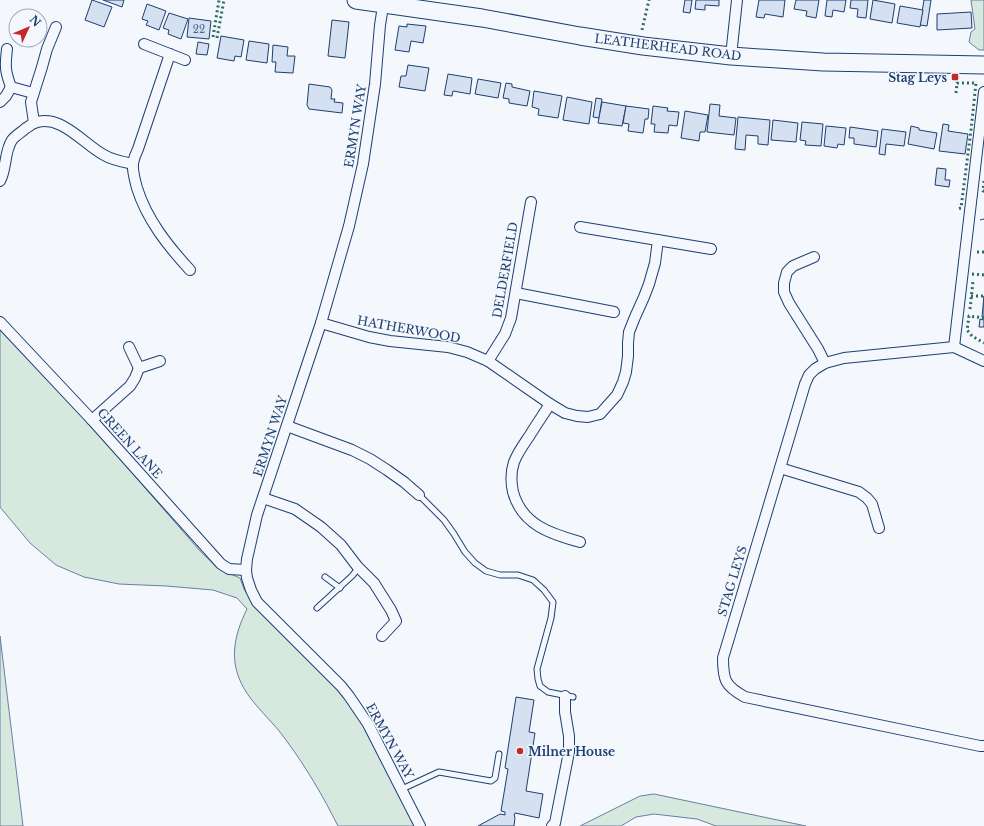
<svg xmlns="http://www.w3.org/2000/svg" width="984" height="826" font-family="'Libre Baskerville',serif">
  <style>
    .green { fill: #d7e8df; stroke: #687fa3 }
    .building { fill: #d5e0f0; stroke: #1d3f73 }
    .lines { fill: none; stroke-linecap: round; stroke-linejoin: round }
    .service-casing { stroke: #1d3f73; stroke-width: 7 }
    .minor-casing { stroke: #1d3f73; stroke-width: 12 }
    .trunk-casing { stroke: #1d3f73; stroke-width: 19 }
    .service { stroke: #f4f7fb; stroke-width: 5 }
    .minor { stroke: #f4f7fb; stroke-width: 10 }
    .trunk { stroke: #f4f7fb; stroke-width: 17 }
    .hedge { stroke: #2c6c60; stroke-width: 3; stroke-dasharray: 2 3; stroke-linecap: butt }
    .fence { stroke: #1d3f73; stroke-width: 1; stroke-dasharray: 5 2; stroke-linecap: butt }
    .poi-dot { fill: #c62828; stroke: #f4f7fb; stroke-width: 1.5 }
    .labels { text-anchor: middle; dominant-baseline: central; stroke-width: 3; stroke-linejoin: round; paint-order: stroke }
    .number-label { font-size: 10px; fill: #4b6792 }
    .street-label { font-size: 12px; fill: #1d3f73; stroke: #f4f7fb }
    .poi-label { font-size: 12px; font-weight: bold; fill: #1d3f73; stroke: #f4f7fb; text-anchor: end }
  </style>
  <rect width="100%" height="100%" fill="#f4f7fb"/>
  <g class="green">
    <polygon points="971,0 984,0 984,50 979,50 969,42 971,32 975,29"/>
    <path d="M0,328L85,419L200,551L219,569L240,578L244,589L257,607L351,702L416,826H338C323,796 306,767 286,740C277,727 266,717 256,705C229,674 229,645 247,609L237,598L213,590L166,586L119,584L84,577L56,565L30,543L0,507Z"/>
    <polygon points="0,636 23,826 0,826"/>
    <polygon points="654,794 806,826 716,826 697,819 654,814 636,817 621,826 580,826 640,796"/>
  </g>
  <g class="building">
    <polygon points="92,0 112,7 104,27 85,20"/>
    <polygon points="103,0 124,0 122,7"/>
    <polygon points="685,0 692,0 690,13 683,12"/>
    <polygon points="696,0 719,0 719,6 705,5 705,10 695,9"/>
    <polygon points="759,0 785,0 783,17 765,14 764,18 756,17"/>
    <polygon points="796,0 819,0 816,18 806,16 807,11 794,9"/>
    <polygon points="827,0 846,0 844,12 833,10 832,17 825,16"/>
    <polygon points="851,0 868,0 866,18 857,17 858,9 850,8"/>
    <polygon points="873,0 895,4 892,23 870,19"/>
    <polygon points="924,0 931,0 927,26 920,25"/>
    <polygon points="147,4 166,11 159,30 146,25 148,21 142,19"/>
    <polygon points="900,6 923,10 920,27 897,23"/>
    <polygon points="971,12 972,28 937,30 937,14"/>
    <polygon points="169,13 188,19 181,39 168,34 169,30 163,28"/>
    <polygon points="189,18 211,21 209,39 187,37"/>
    <polygon points="332,20 349,22 345,58 328,56"/>
    <polygon points="407,24 426,26 423,43 411,41 409,52 395,50 399,26 407,27"/>
    <polygon points="221,36 244,40 241,57 235,56 234,61 217,58"/>
    <polygon points="249,41 269,44 267,63 246,60"/>
    <polygon points="198,42 209,44 207,55 196,54"/>
    <polygon points="273,45 288,47 287,56 295,56 293,73 275,72 276,62 272,62"/>
    <polygon points="408,65 429,68 425,91 399,87 401,76 406,76"/>
    <polygon points="448,74 472,78 470,94 453,91 452,96 444,95"/>
    <polygon points="478,79 501,83 498,98 475,94"/>
    <polygon points="506,83 512,84 512,87 530,91 527,106 509,103 509,99 503,98"/>
    <polygon points="309,84 330,87 332,90 331,99 335,99 334,102 343,103 342,113 309,109 307,105"/>
    <polygon points="534,91 562,96 558,118 538,115 539,109 532,107"/>
    <polygon points="567,97 592,102 589,124 563,120"/>
    <polygon points="596,98 602,99 599,118 593,117"/>
    <polygon points="602,102 626,106 622,126 598,123"/>
    <polygon points="710,104 720,105 719,116 736,118 734,135 707,132"/>
    <polygon points="626,106 649,109 648,119 645,119 643,133 628,131 629,124 623,123"/>
    <polygon points="653,106 668,108 667,111 679,112 677,126 669,125 668,133 654,132 655,124 651,124"/>
    <polygon points="685,111 708,115 705,132 700,132 699,141 681,138"/>
    <polygon points="738,117 770,120 768,145 758,144 758,136 746,135 745,150 735,149"/>
    <polygon points="773,120 798,123 796,142 771,140"/>
    <polygon points="802,122 823,124 821,146 805,145 806,141 800,140"/>
    <polygon points="943,124 949,125 948,131 968,134 965,154 939,151"/>
    <polygon points="826,126 846,128 844,145 838,144 837,148 824,146"/>
    <polygon points="911,126 919,128 919,130 937,133 934,149 908,144"/>
    <polygon points="850,127 878,131 876,147 854,144 854,138 849,138"/>
    <polygon points="882,129 906,132 904,146 886,144 885,155 879,154"/>
    <polygon points="937,168 946,169 945,180 950,180 949,187 935,185"/>
    <polygon points="984,296 984,317 982,317"/>
    <polygon points="980,319 984,320 984,327 979,327"/>
    <polygon points="516,697 534,700 529,732 535,733 526,791 543,794 539,818 515,813 514,816 515,817 514,826 478,826 500,814 505,815 505,812 501,811 508,769 505,768"/>
  </g>
  <g class="lines">
    <defs>
      <g id="service">
        <polyline points="419,495 444,520 454,534 465,552 475,563 486,571 500,575 518,575 533,580 544,590 553,602 551,618 537,669 538,679 540,686 548,692 573,697"/>
        <polyline points="325,577 340,588"/>
        <polyline points="317,608 352,576 356,571 357,567"/>
        <polyline points="402,789 439,772 491,781 495,778 499,754"/>
      </g>
      <g id="minor">
        <polyline points="384,0 380,25 375,84 363,164 349,226 321,323 257,515 247,559 246,570 247,578 251,590 257,602 341,686 349,696 368,724 420,826"/>
        <polyline points="144,44 185,60"/>
        <path d="M7,49C5,66 5,71 11,87L33,93"/>
        <path d="M170,54L138,149C136,153 134,158 133,163C132,171 135,180 137,188C147,220 168,246 190,270"/>
        <polyline points="731,56 737,0"/>
        <polyline points="0,102 6,96 11,87"/>
        <polyline points="34,123 31,102 36,86 42,67 47,49 56,27"/>
        <path d="M0,181C7,168 4,152 12,140C16,135 22,132 26,128C29,127 31,124 34,123C61,113 83,144 104,155C112,160 123,162 133,164"/>
        <polyline points="580,227 711,249"/>
        <polyline points="814,257 793,266 787,272 784,283 784,292 789,303 818,349 825,363"/>
        <polyline points="516,293 614,312"/>
        <polyline points="0,322 92,420 221,564 229,569 246,570"/>
        <polyline points="321,323 369,337 390,341 448,347 467,352 488,361 550,404 565,413 577,416 588,417 600,414 617,395 623,382 626,372 628,356 628,343 629,332 635,317 644,297 649,284 655,263 658,240"/>
        <polyline points="129,347 139,368"/>
        <polyline points="954,347 984,92"/>
        <polyline points="488,361 505,334 511,318 531,202"/>
        <path d="M984,361L954,347L844,358L825,363L815,369L809,375L805,384L780,468L723,658C723,680 725,686 745,697L980,746H984"/>
        <path d="M550,404C543,415 536,425 530,435C524,444 518,452 514,462C511,471 511,483 513,492C522,525 551,534 580,542"/>
        <polyline points="92,420 130,386 135,378 139,368 160,361"/>
        <polyline points="287,426 352,450 370,459 387,470 404,482 419,495"/>
        <polyline points="780,468 859,492 867,498 872,504 879,528"/>
        <polyline points="263,498 295,509 321,527 341,545 357,566 374,583 391,610 396,621 382,636"/>
        <polyline points="552,826 555,823 569,752 569,736 565,712 565,696"/>
      </g>
      <polyline id="trunk" points="356,0 482,18 580,36 643,46 731,56 823,62 984,65"/>
    </defs>
    <use href="#service" class="service-casing"/>
    <use href="#minor" class="minor-casing"/>
    <use href="#trunk" class="trunk-casing"/>
    <use href="#service" class="service"/>
    <use href="#minor" class="minor"/>
    <use href="#trunk" class="trunk"/>
    <g class="hedge">
      <polyline points="642,30 649,0"/>
      <polyline points="213,37 219,0"/>
      <polyline points="217,38 224,0"/>
      <polyline points="956,93 957,83 976,83 971,130 961,208 957,209"/>
      <polyline points="984,181 983,191 984,191"/>
      <polyline points="977,252 984,252"/>
      <polyline points="972,274 984,275"/>
      <polyline points="971,296 984,296"/>
      <polyline points="970,309 973,281"/>
      <polyline points="984,318 969,316 967,330 972,336 984,343"/>
    </g>
    <polyline class="fence" points="980,220 984,219"/>
  </g>
  <g class="poi-dot">
    <rect x="951" y="73" width="8" height="8" rx="2"/>
    <circle cx="520" cy="751" r="4"/>
  </g>
  <g class="labels">
    <g class="number-label">
      <text x="199" y="29">22</text>
    </g>
    <g class="street-label">
      <text transform="translate(668 47) rotate(7)">LEATHERHEAD ROAD</text>
      <text transform="translate(355 126) rotate(-81)">ERMYN WAY</text>
      <text transform="translate(505 270) rotate(-80)">DELDERFIELD</text>
      <text transform="translate(409 329) rotate(10)">HATHERWOOD</text>
      <text transform="translate(270 436) rotate(-72)">ERMYN WAY</text>
      <text transform="translate(130 443) rotate(48)">GREEN LANE</text>
      <text transform="translate(732 581) rotate(-73)">STAG LEYS</text>
      <text transform="translate(390 741) rotate(61)">ERMYN WAY</text>
    </g>
    <g class="poi-label">
      <text x="947" y="77">Stag Leys</text>
      <text x="528" y="751" text-anchor="start">Milner House</text>
    </g>
  </g>
  <g transform="translate(28 28) rotate(46)"><circle r="19" fill="#f4f7fb" stroke="#9eadc5"/>
  <path d="M0-3L7 15L0 10L-7 15Z" fill="#c62828"/>
  <text y="-6" font-size="11" font-weight="bold" text-anchor="middle" fill="#1d3f73">N</text>
  </g>
</svg>
